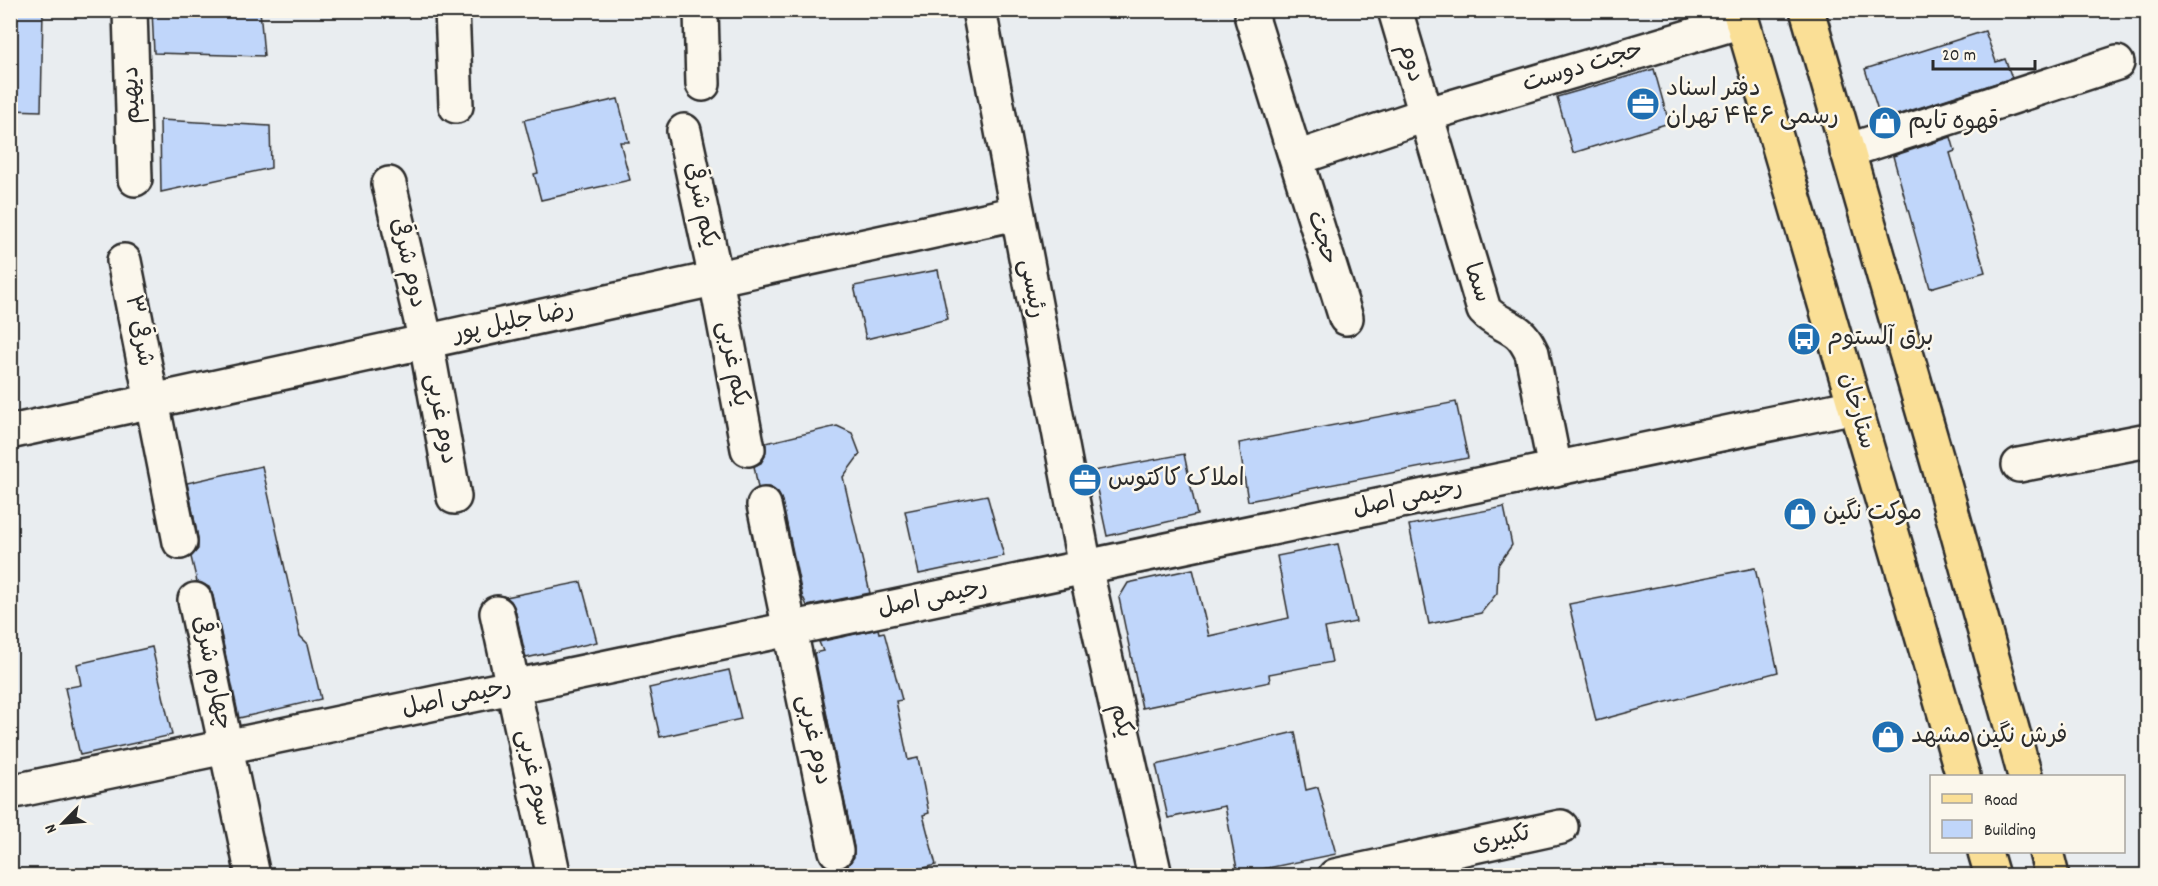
<svg xmlns="http://www.w3.org/2000/svg" width="2158" height="886" font-family="Dekko,'Playpen Sans Arabic',sans-serif">
  <style>
    .building { fill: #c0d6fa; stroke: #2b2b2b; stroke-width: 1.5 }
    .lines { fill: none; stroke-linecap: round; stroke-linejoin: round }
    .minor-casing { stroke: #2b2b2b; stroke-width: 38 }
    .major-casing { stroke: #2b2b2b; stroke-width: 38 }
    .minor { stroke: #fbf7ec; stroke-width: 33 }
    .major { stroke: #fadf96; stroke-width: 33 }
    .labels { text-anchor: middle; dominant-baseline: central; stroke-width: 5; stroke-linejoin: round; paint-order: stroke }
    .street-label { font-size: 24px; fill: #2b2b2b; stroke: #fbf7ec }
    .poi-label { font-size: 24px; fill: #2b2b2b; stroke: #fbf7ec; text-anchor: start }
  </style>
  <rect width="100%" height="100%" fill="#e9edf0"/>
  <filter id="ink" filterUnits="userSpaceOnUse"><feTurbulence type="fractalNoise" baseFrequency=".0167" numOctaves="2"/><feDisplacementMap in="SourceGraphic" scale="12" xChannelSelector="R" yChannelSelector="G"/><feConvolveMatrix kernelMatrix="1 2 1 2 8 2 1 2 1" color-interpolation-filters="sRGB"/></filter>
  <g filter="url(#ink)">
    <g class="building">
      <polygon points="10,10 43,10 41,111 10,110"/>
      <polygon points="152,10 260,10 264,56 154,53"/>
      <polygon points="1985,31 1996,62 2005,59 2012,78 1881,120 1865,69"/>
      <polygon points="1654,69 1669,123 1573,153 1557,97"/>
      <polygon points="618,99 629,142 620,142 630,180 541,200 534,174 538,173 524,120"/>
      <polygon points="160,120 270,126 271,168 161,192"/>
      <polygon points="1951,137 1955,151 1950,153 1985,272 1930,288 1893,156"/>
      <polygon points="938,270 948,319 866,339 854,286"/>
      <polygon points="1456,402 1468,458 1248,501 1239,443"/>
      <polygon points="837,426 852,433 860,454 843,477 870,593 807,606 804,599 803,599 782,501 778,493 770,487 758,488 754,466 761,463 765,456 766,443"/>
      <polygon points="1184,454 1197,515 1107,536 1093,471"/>
      <polygon points="262,466 300,636 308,644 321,699 239,718 213,596 209,587 197,582 191,557 198,549 198,538 187,483"/>
      <polygon points="987,495 1004,556 919,574 905,511"/>
      <polygon points="1504,507 1512,545 1498,565 1497,593 1481,613 1429,624 1409,525"/>
      <polygon points="1338,544 1356,622 1325,628 1332,662 1269,674 1270,682 1142,708 1119,598 1128,583 1193,569 1209,636 1289,618 1277,556"/>
      <polygon points="1755,568 1778,672 1596,721 1569,604"/>
      <polygon points="581,582 597,642 526,658 515,609 511,601 506,597"/>
      <polygon points="878,629 879,633 884,632 902,700 896,701 908,760 918,758 929,813 923,815 936,865 892,876 850,876 848,865 854,857 854,847 814,653 823,651 819,642"/>
      <polygon points="152,647 172,735 80,755 65,688 81,685 77,664"/>
      <polygon points="729,670 741,719 660,737 649,688"/>
      <polygon points="1295,732 1306,790 1318,787 1336,854 1238,874 1225,806 1168,818 1156,765"/>
    </g>
    <g class="lines">
      <defs>
        <g id="minor">
          <polyline points="130,10 135,179"/>
          <polyline points="452,10 456,106"/>
          <polyline points="701,10 703,84"/>
          <polyline points="979,10 1085,567 1155,876"/>
          <path d="M1395,10L1484,310C1495,322 1505,323 1517,332C1524,337 1528,345 1532,353L1555,469"/>
          <polyline points="1252,18 1346,318"/>
          <polyline points="684,131 716,279 748,449"/>
          <polyline points="1847,151 2117,63"/>
          <polyline points="1297,158 1425,115 1742,21"/>
          <polyline points="389,184 426,342 454,497"/>
          <polyline points="124,261 180,542"/>
          <polyline points="10,432 1017,213"/>
          <polyline points="2019,465 2148,440"/>
          <polyline points="764,505 836,851"/>
          <polyline points="195,600 253,876"/>
          <polyline points="497,613 552,868"/>
          <polyline points="10,792 1855,406"/>
          <polyline points="1335,876 1561,827"/>
        </g>
        <g id="major">
          <polyline points="1739,10 1963,776"/>
          <polyline points="1807,10 1942,477 2025,776"/>
          <polyline points="1985,852 1992,876"/>
          <polyline points="2046,852 2052,876"/>
        </g>
      </defs>
      <use href="#minor" class="minor-casing"/>
      <use href="#major" class="major-casing"/>
      <use href="#minor" class="minor"/>
      <use href="#major" class="major"/>
    </g>
  </g>
  <defs>
    <symbol id="office-disc" viewBox="-11 -11 22 22"><circle r="9.5" fill="#1f6fb2" stroke="#fbf7ec"/><path d="M-6-3h4V-5.5h4V-3h4V5H-6ZM-1-4.5V-3h2v-1.5ZM-6 0V1H6V0Z" fill="#fff"/></symbol>
    <symbol id="shop-disc" viewBox="-11 -11 22 22"><circle r="9.5" fill="#1f6fb2" stroke="#fbf7ec"/><path d="M-5-2.5h2.3a2.7 3.5 0 0 1 5.4 0H5L5.5 6h-11ZM-1.5-2.5h3a1.5 2.3 0 0 0-3 0Z" fill="#fff"/></symbol>
    <symbol id="bus-disc" viewBox="-11 -11 22 22"><circle r="9.5" fill="#1f6fb2" stroke="#fbf7ec"/><path d="M-5-6H5V4H4V6H2V4H-2V6H-4V4H-5ZM-3.5-4V0h7V-4ZM-3.5 1.2v1.5H-2V1.2ZM2 1.2v1.5H3.5V1.2Z" fill="#fff"/></symbol>
  </defs>
  <g fill-rule="evenodd">
    <use href="#office-disc" x="1624" y="85" width="38" height="38"/>
    <use href="#shop-disc" x="1866" y="104" width="38" height="38"/>
    <use href="#bus-disc" x="1785" y="320" width="38" height="38"/>
    <use href="#office-disc" x="1066" y="461" width="38" height="38"/>
    <use href="#shop-disc" x="1781" y="495" width="38" height="38"/>
    <use href="#shop-disc" x="1869" y="718" width="38" height="38"/>
  </g>
  <g class="labels">
    <g class="street-label">
      <text transform="translate(1410 63) rotate(74)">دوم</text>
      <text transform="translate(1583 68) rotate(-17)">حجت دوست</text>
      <text transform="translate(133 95) rotate(-92)">دیهیم</text>
      <text transform="translate(700 205) rotate(78)">یکم شرقی</text>
      <text transform="translate(1321 238) rotate(73)">حجت</text>
      <text transform="translate(407 263) rotate(77)">دوم شرقی</text>
      <text transform="translate(1476 283) rotate(71)">سما</text>
      <text transform="translate(1031 289) rotate(79)">رئیسی</text>
      <text transform="translate(514 323) rotate(-12)">رضا جلیل پور</text>
      <text transform="translate(138 331) rotate(79)">۳ شرقی</text>
      <text transform="translate(732 364) rotate(79)">یکم غربی</text>
      <text transform="translate(1856 411) rotate(74)">ستارخان</text>
      <text transform="translate(440 419) rotate(80)">دوم غربی</text>
      <text transform="translate(1408 499) rotate(-12)">رحیمی اصل</text>
      <text transform="translate(933 599) rotate(-12)">رحیمی اصل</text>
      <text transform="translate(211 673) rotate(78)">چهارم شرقی</text>
      <text transform="translate(457 699) rotate(-12)">رحیمی اصل</text>
      <text transform="translate(1120 721) rotate(77)">یکم</text>
      <text transform="translate(813 740) rotate(78)">دوم غربی</text>
      <text transform="translate(533 778) rotate(78)">سوم غربی</text>
      <text transform="translate(1501 840) rotate(-12)">تکبیری</text>
    </g>
    <g class="poi-label">
      <text x="1666" y="90">دفتر اسناد<tspan x="1666" dy="28">رسمی ۴۴۶ تهران</tspan></text>
      <text x="1908" y="123">قهوه تایم</text>
      <text x="1827" y="339">برق آلستوم</text>
      <text x="1108" y="480">املاک کاکتوس</text>
      <text x="1823" y="514">موکت نگین</text>
      <text x="1911" y="737">فرش نگین مشهد</text>
    </g>
  </g>
  <rect width="2158" height="886" fill="none" stroke="#fbf7ec" stroke-width="36"/>
  <rect x="18" y="18" width="2122" height="850" fill="none" stroke="#2b2b2b" stroke-width="2" filter="url(#ink)"/>
  <rect x="1930" y="775" width="195" height="78" fill="#fbf7ec" stroke="#a8a59f" stroke-width="1.5"/>
  <rect x="1942" y="794" width="30" height="9" fill="#fadf96" stroke="#a8a59f" stroke-width="1.5"/>
  <text x="1984" y="805" font-size="18" fill="#2b2b2b">Road</text>
  <rect x="1942" y="820" width="30" height="18" fill="#c0d6fa" stroke="#a8a59f" stroke-width="1.5"/>
  <text x="1984" y="835" font-size="18" fill="#2b2b2b">Building</text>
  <g transform="translate(63 823) rotate(245)" stroke="#fbf7ec" stroke-width="4.5" paint-order="stroke">
  <path d="M0-4.5L10 22L0 15L-10 22Z" fill="#2b2b2b"/>
  <text y="-9" font-size="16" font-weight="bold" text-anchor="middle" fill="#2b2b2b">N</text>
  </g>
  <path d="M1933 60v9h102v-9" fill="none" stroke="#2b2b2b" stroke-width="3"/>
  <text x="1942" y="60" font-size="18" fill="#2b2b2b" stroke="#fbf7ec" stroke-width="4.5" paint-order="stroke">20 m</text>
</svg>
